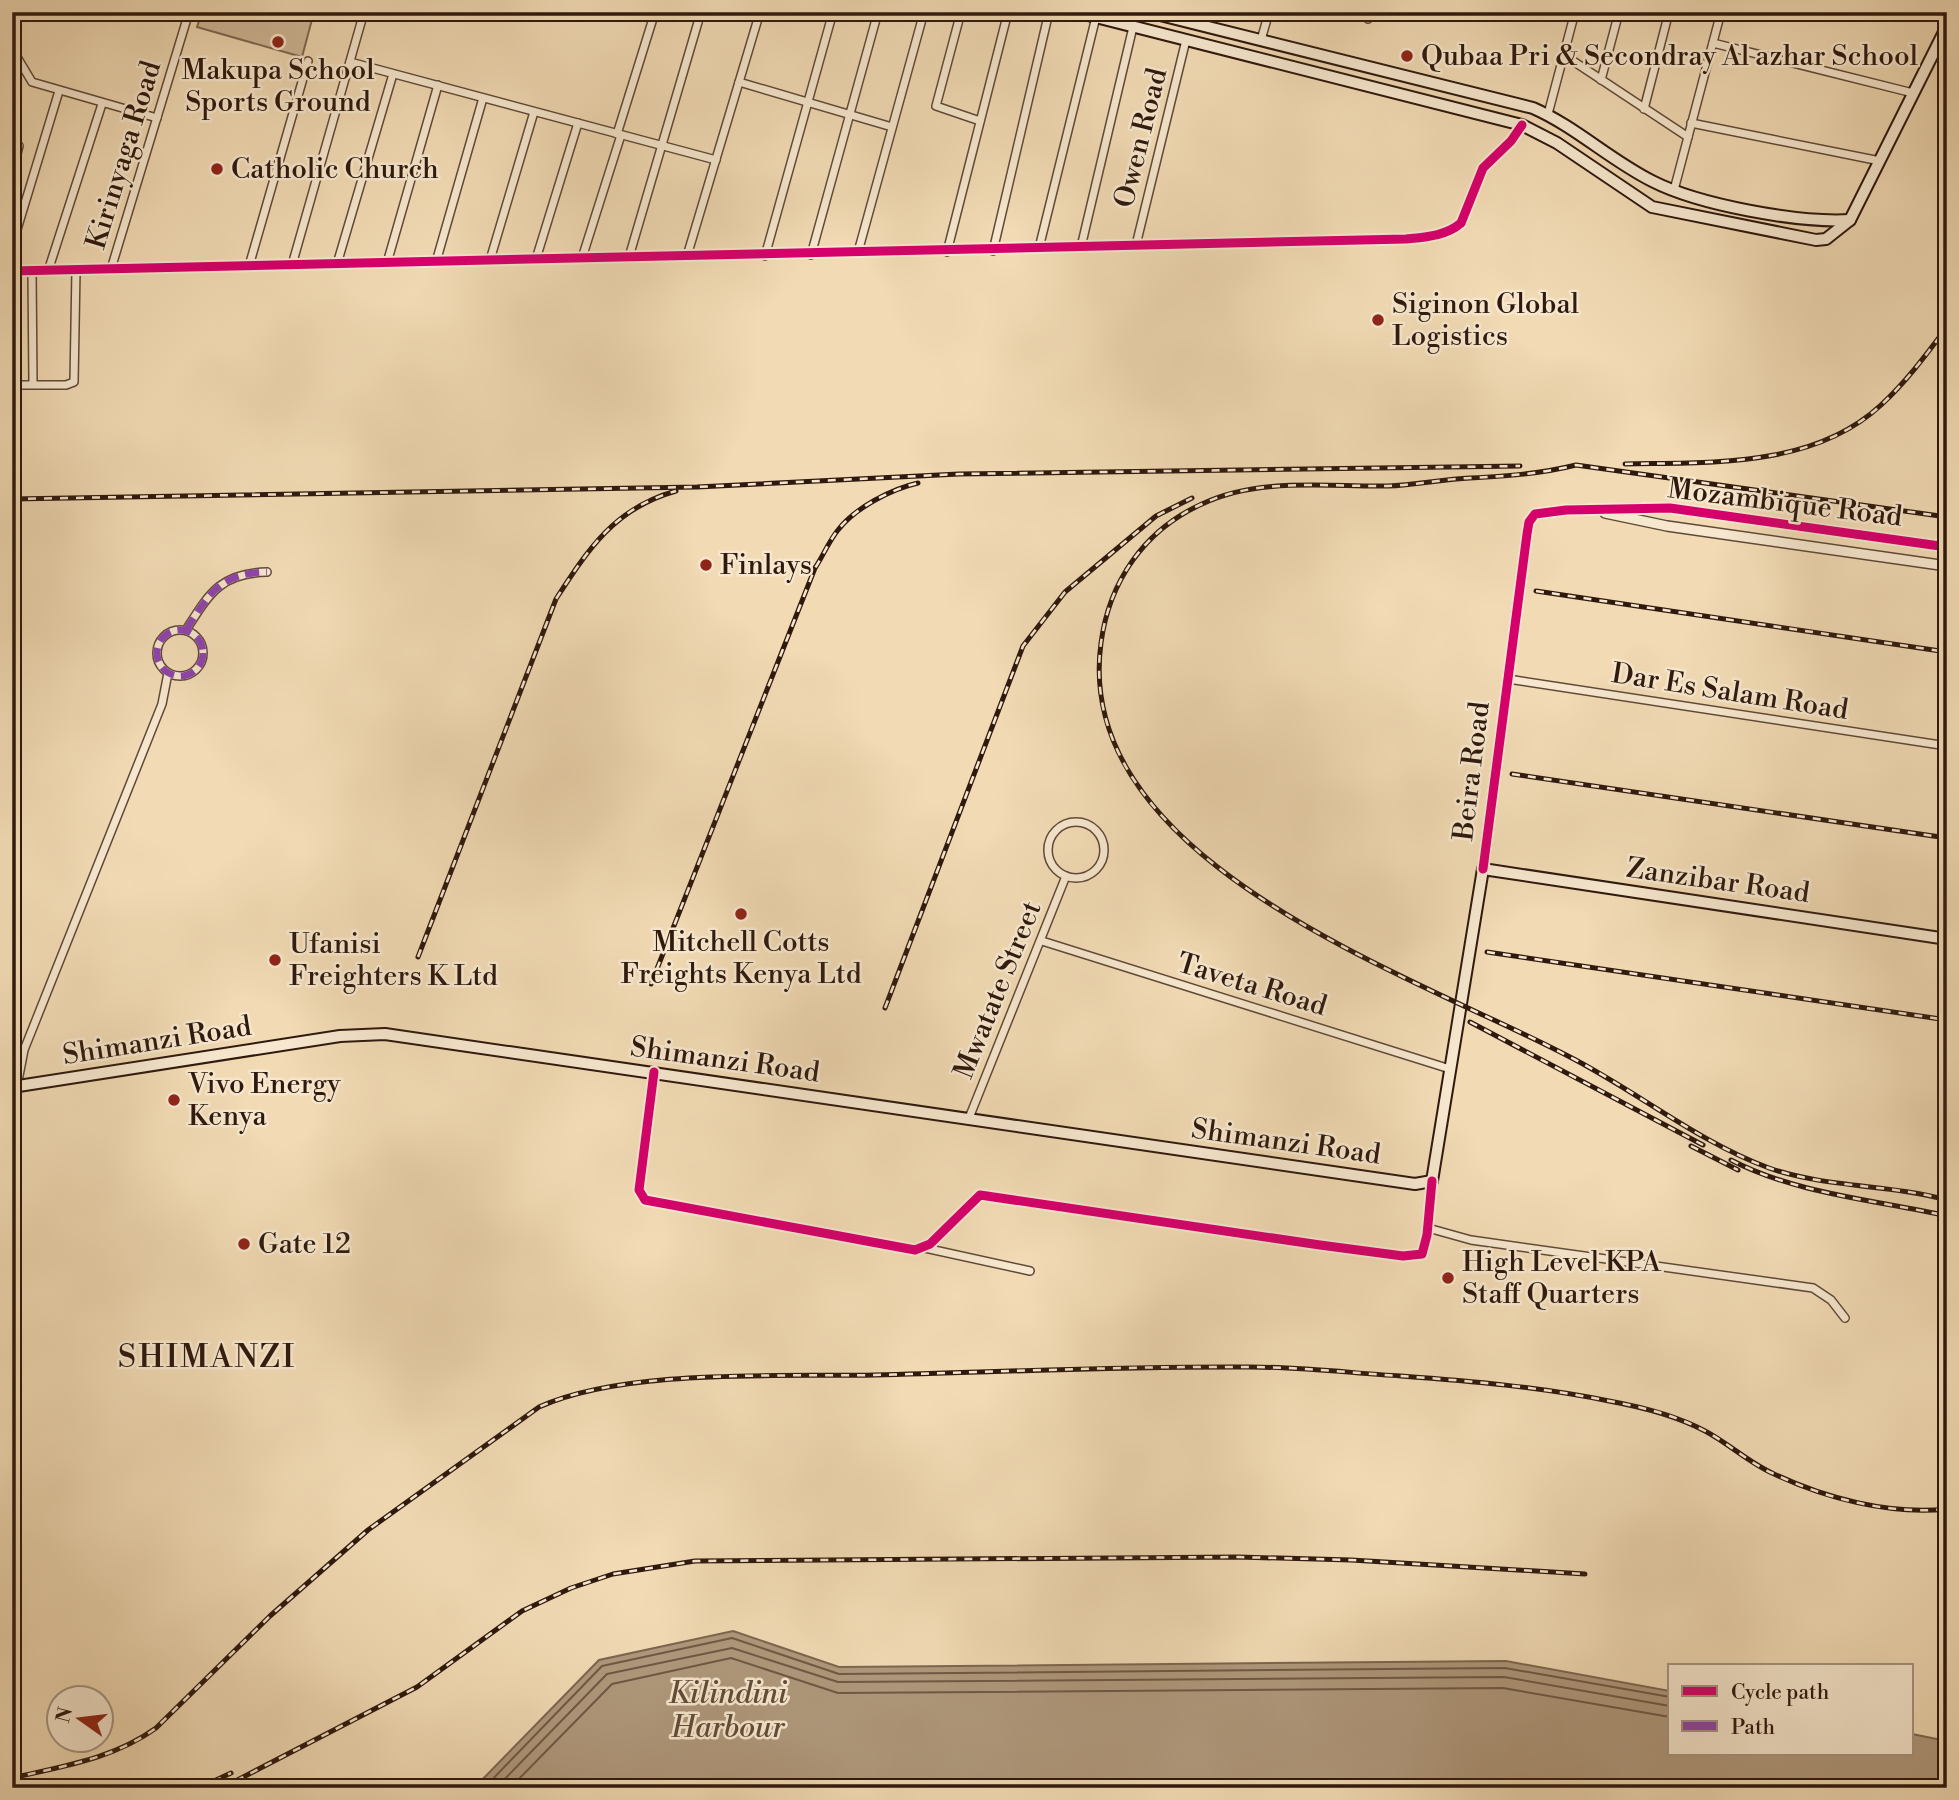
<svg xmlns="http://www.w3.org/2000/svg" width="1959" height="1800" font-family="'Libre Bodoni',serif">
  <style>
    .green { fill: #d0b998; stroke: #806953; stroke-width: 2 }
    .water { fill: #af987c; stroke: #7c6550; stroke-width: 2 }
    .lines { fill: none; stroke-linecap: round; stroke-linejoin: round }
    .shore { stroke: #6f5845; stroke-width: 2 }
    .minor-casing { stroke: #604938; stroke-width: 10 }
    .tertiary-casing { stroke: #604938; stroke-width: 12 }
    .secondary-casing { stroke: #2f190e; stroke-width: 14 }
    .minor { stroke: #f6e7ce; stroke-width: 7 }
    .tertiary { stroke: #f6e7ce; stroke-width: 9 }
    .secondary { stroke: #f6e7ce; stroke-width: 10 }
    .rail-casing { stroke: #2f190e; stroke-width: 5 }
    .rail { stroke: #f6e7ce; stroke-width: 2.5; stroke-dasharray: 8; stroke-linecap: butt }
    .quiet { stroke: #8e44ad; stroke-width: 7; stroke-dasharray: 14 7; stroke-linecap: butt }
    .cycleway-casing { stroke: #f6e7ce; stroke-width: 13 }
    .cycleway { stroke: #d6006c; stroke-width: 9 }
    .poi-dot { fill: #8f2418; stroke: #f6e7ce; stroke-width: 2.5 }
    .labels { text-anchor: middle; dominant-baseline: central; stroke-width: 5; stroke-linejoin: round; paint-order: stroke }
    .poi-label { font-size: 28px; fill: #2f190e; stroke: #f6e7ce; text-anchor: start }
    .street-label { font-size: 28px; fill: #2f190e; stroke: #f6e7ce }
    .water-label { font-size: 30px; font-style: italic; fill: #624c3a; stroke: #f6e7ce }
    .quarter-label { font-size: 32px; letter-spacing: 2px; fill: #2f190e; stroke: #f6e7ce }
  </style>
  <rect width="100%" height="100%" fill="#f1dab4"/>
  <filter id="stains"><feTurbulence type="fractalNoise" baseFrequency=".00286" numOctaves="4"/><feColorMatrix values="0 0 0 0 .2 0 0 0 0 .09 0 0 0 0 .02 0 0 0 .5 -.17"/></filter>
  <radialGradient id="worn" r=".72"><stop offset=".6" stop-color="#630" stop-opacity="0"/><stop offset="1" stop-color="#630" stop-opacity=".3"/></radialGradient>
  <polygon class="green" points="202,12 314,12 302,57 197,27"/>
  <polygon class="water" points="733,1631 839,1667 1506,1661 1670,1691 1670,1753 1912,1753 1912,1734 1947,1741 1947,1788 474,1788 599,1660"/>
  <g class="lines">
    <g class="shore">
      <polyline points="484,1788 602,1666 732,1638 839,1674 1505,1668 1670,1697"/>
      <polyline points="496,1788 607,1674 732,1648 838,1682 1504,1677 1670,1706"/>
      <polyline points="510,1788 612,1684 731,1658 838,1693 1503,1688 1670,1717"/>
    </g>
    <defs>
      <g id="minor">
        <polyline points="961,12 936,106 980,121"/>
        <polyline points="1368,19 1369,12"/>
        <polyline points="1193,24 1196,12"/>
        <polyline points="14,36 17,57 32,82 157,118"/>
        <polyline points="1261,40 1269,12"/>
        <polyline points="1713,43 1913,93"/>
        <polyline points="1564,55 1688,137"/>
        <polyline points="350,62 716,160"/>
        <polyline points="1601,80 1619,12"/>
        <polyline points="739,82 892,127"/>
        <polyline points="1644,109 1669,12"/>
        <polyline points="1548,114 1575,12"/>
        <polyline points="1691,123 1880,161"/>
        <polyline points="617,134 655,12"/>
        <polyline points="12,173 19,146"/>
        <polyline points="1674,190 1721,12"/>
        <polyline points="1136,245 1186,40"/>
        <polyline points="12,246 59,91"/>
        <polyline points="1081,247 1133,27"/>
        <polyline points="1039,248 1096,17"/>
        <polyline points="993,251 1049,12"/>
        <polyline points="858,252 924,12"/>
        <polyline points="947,252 1008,12"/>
        <polyline points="811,255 878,12"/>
        <polyline points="687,256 760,12"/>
        <polyline points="765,256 833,12"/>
        <polyline points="629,257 701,12"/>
        <polyline points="582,258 621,135"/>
        <polyline points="536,259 578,123"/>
        <polyline points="490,260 534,112"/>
        <polyline points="436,262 483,98"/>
        <polyline points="387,263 438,85"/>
        <polyline points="337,264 393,74"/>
        <polyline points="292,265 364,12"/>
        <polyline points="249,266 308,61"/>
        <polyline points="111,269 189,12"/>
        <path d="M12,271L1406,239C1425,237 1446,236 1461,223L1483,168L1511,141L1522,125"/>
        <polyline points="32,271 33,384"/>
        <polyline points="48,271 102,104"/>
        <polyline points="12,385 66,385 74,382 76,270"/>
        <path d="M186,630C209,594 220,573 267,572"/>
        <circle cx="180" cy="653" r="23"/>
        <polyline points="1508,679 1947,746"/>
        <circle cx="1076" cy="850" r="28"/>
        <polyline points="1042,941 1450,1069"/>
        <polyline points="654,1072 639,1190 645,1200 915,1250 930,1244 980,1195 1320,1245 1403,1256 1422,1254 1427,1235 1432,1181"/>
        <polyline points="17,1086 24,1050 162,704 168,673"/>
        <polyline points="969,1118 1066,876"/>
        <polyline points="1428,1228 1471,1240 1813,1288 1831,1300 1845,1318"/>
        <polyline points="925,1248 1030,1271"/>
      </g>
      <g id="tertiary">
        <polyline points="1605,513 1667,526 1947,566"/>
        <polyline points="1483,869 1527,534 1529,522 1535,514 1566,510 1670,508 1947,547"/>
      </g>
      <g id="secondary">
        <polyline points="1076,12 1522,125 1557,143 1652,207 1816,240 1826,239 1850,220 1947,26"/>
        <path d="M1148,12L1533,108C1576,127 1610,160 1652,181C1699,205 1798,223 1850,220"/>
        <polyline points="12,1087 340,1036 385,1034 1415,1184 1432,1181 1483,869 1947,939"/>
      </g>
    </defs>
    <use href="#minor" class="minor-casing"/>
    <use href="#tertiary" class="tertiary-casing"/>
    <use href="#secondary" class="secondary-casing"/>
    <use href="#minor" class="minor"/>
    <use href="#tertiary" class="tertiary"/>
    <use href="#secondary" class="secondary"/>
    <defs>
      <g id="rail">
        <path d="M1625,464C1712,462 1813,468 1881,405C1906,382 1926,355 1947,327"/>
        <polyline points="12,499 697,487 959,474 1520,466"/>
        <path d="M1947,517L1576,465C1540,474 1506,476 1470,478C1443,479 1416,485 1388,486C1327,487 1259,477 1202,504C1144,530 1109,582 1101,643C1071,862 1416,976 1568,1056C1635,1090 1698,1142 1769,1168C1826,1188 1889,1184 1947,1200"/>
        <polyline points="1536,591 1947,652"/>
        <polyline points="1512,774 1947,838"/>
        <polyline points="1487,952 1947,1020"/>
        <path d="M418,957L556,599C589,548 615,508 676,491"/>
        <path d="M651,984L815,568C823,556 829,541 838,530C855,508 891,489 918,483"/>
        <polyline points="885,1008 1023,646 1065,592 1156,516 1192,498"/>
        <polyline points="1470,1022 1703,1145"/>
        <polyline points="1691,1146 1738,1170"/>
        <path d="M1731,1160C1796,1194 1876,1200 1947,1216"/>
        <path d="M12,1778C63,1766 113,1759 156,1728L270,1616L368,1530L539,1407C626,1368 779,1377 875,1375C1000,1372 1125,1366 1250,1367C1301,1367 1351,1373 1401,1376C1471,1381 1540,1387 1609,1401C1642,1407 1675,1415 1705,1431C1728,1443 1748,1462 1772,1473C1824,1498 1889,1515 1947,1509"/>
        <polyline points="199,1788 231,1773"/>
        <polyline points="222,1788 417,1687 522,1611 571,1588 613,1574 695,1561 1238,1557 1351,1560 1585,1574"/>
      </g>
    </defs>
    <use href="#rail" class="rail-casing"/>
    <use href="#rail" class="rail"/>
    <g class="quiet">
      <path d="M186,630C209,594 220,573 267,572"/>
      <circle cx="180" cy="653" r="23"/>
    </g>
    <defs>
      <g id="cycleway">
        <path d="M12,271L1406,239C1425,237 1446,236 1461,223L1483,168L1511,141L1522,125"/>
        <polyline points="1483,869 1527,534 1529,522 1535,514 1566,510 1670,508 1947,547"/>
        <polyline points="654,1072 639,1190 645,1200 915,1250 930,1244 980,1195 1320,1245 1403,1256 1422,1254 1427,1235 1432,1181"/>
      </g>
    </defs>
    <use href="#cycleway" class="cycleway-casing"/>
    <use href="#cycleway" class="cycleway"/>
  </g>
  <g class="poi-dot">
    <circle cx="278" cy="42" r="7"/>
    <circle cx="1407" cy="56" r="7"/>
    <circle cx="217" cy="169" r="7"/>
    <circle cx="1378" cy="320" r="7"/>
    <circle cx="706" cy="565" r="7"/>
    <circle cx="741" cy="914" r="7"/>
    <circle cx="275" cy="960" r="7"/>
    <circle cx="174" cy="1100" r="7"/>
    <circle cx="244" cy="1244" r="7"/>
    <circle cx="1448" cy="1278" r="7"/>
  </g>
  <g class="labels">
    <g class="poi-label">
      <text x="1421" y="56">Qubaa Pri &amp; Secondray Al azhar School</text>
      <text x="278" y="70" text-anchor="middle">Makupa School<tspan x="278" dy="32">Sports Ground</tspan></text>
      <text x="231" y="169">Catholic Church</text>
      <text x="1392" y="304">Siginon Global<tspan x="1392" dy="32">Logistics</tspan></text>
      <text x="720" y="565">Finlays</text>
      <text x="741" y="942" text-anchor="middle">Mitchell Cotts<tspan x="741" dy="32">Freights Kenya Ltd</tspan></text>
      <text x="289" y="944">Ufanisi<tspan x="289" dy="32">Freighters K Ltd</tspan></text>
      <text x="188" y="1084">Vivo Energy<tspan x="188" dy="32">Kenya</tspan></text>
      <text x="258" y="1244">Gate 12</text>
      <text x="1462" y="1262">High Level KPA<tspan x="1462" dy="32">Staff Quarters</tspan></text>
    </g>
    <g class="street-label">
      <text transform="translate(1141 138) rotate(-76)">Owen Road</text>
      <text transform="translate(124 155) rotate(-73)">Kirinyaga Road</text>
      <text transform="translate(1785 503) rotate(7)">Mozambique Road</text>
      <text transform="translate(1730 692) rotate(9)">Dar Es Salam Road</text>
      <text transform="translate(1472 771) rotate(-83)">Beira Road</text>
      <text transform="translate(1718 881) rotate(8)">Zanzibar Road</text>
      <text transform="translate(1252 985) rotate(17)">Taveta Road</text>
      <text transform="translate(998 990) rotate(-68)">Mwatate Street</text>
      <text transform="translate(157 1041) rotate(-9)">Shimanzi Road</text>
      <text transform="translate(725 1060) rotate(8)">Shimanzi Road</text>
      <text transform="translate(1286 1142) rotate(8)">Shimanzi Road</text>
    </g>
    <g class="water-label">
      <text x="728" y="1694">Kilindini<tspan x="728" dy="34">Harbour</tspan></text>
    </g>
    <g class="quarter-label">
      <text x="207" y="1357">SHIMANZI</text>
    </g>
  </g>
  <rect width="1959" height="1800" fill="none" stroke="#f1dab4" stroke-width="42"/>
  <rect x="14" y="14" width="1931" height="1772" fill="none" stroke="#2f190e" stroke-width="3.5"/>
  <rect x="21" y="21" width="1917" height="1758" fill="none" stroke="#2f190e" stroke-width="2"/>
  <rect x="1668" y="1664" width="245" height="91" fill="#f6e7ce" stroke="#a69581" stroke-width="2"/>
  <rect x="1682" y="1686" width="35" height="10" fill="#d6006c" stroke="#a69581" stroke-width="2"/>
  <text x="1731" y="1699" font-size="21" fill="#2f190e">Cycle path</text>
  <rect x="1682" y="1721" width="35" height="10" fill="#8e44ad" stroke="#a69581" stroke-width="2"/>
  <text x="1731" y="1734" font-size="21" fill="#2f190e">Path</text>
  <g transform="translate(80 1719) rotate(284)"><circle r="33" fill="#f6e7ce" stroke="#a69581" stroke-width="2"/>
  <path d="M0-5L12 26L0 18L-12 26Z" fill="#8f2418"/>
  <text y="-10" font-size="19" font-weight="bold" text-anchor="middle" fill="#2f190e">N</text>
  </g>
  <rect width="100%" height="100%" filter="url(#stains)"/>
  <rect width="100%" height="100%" fill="url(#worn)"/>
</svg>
